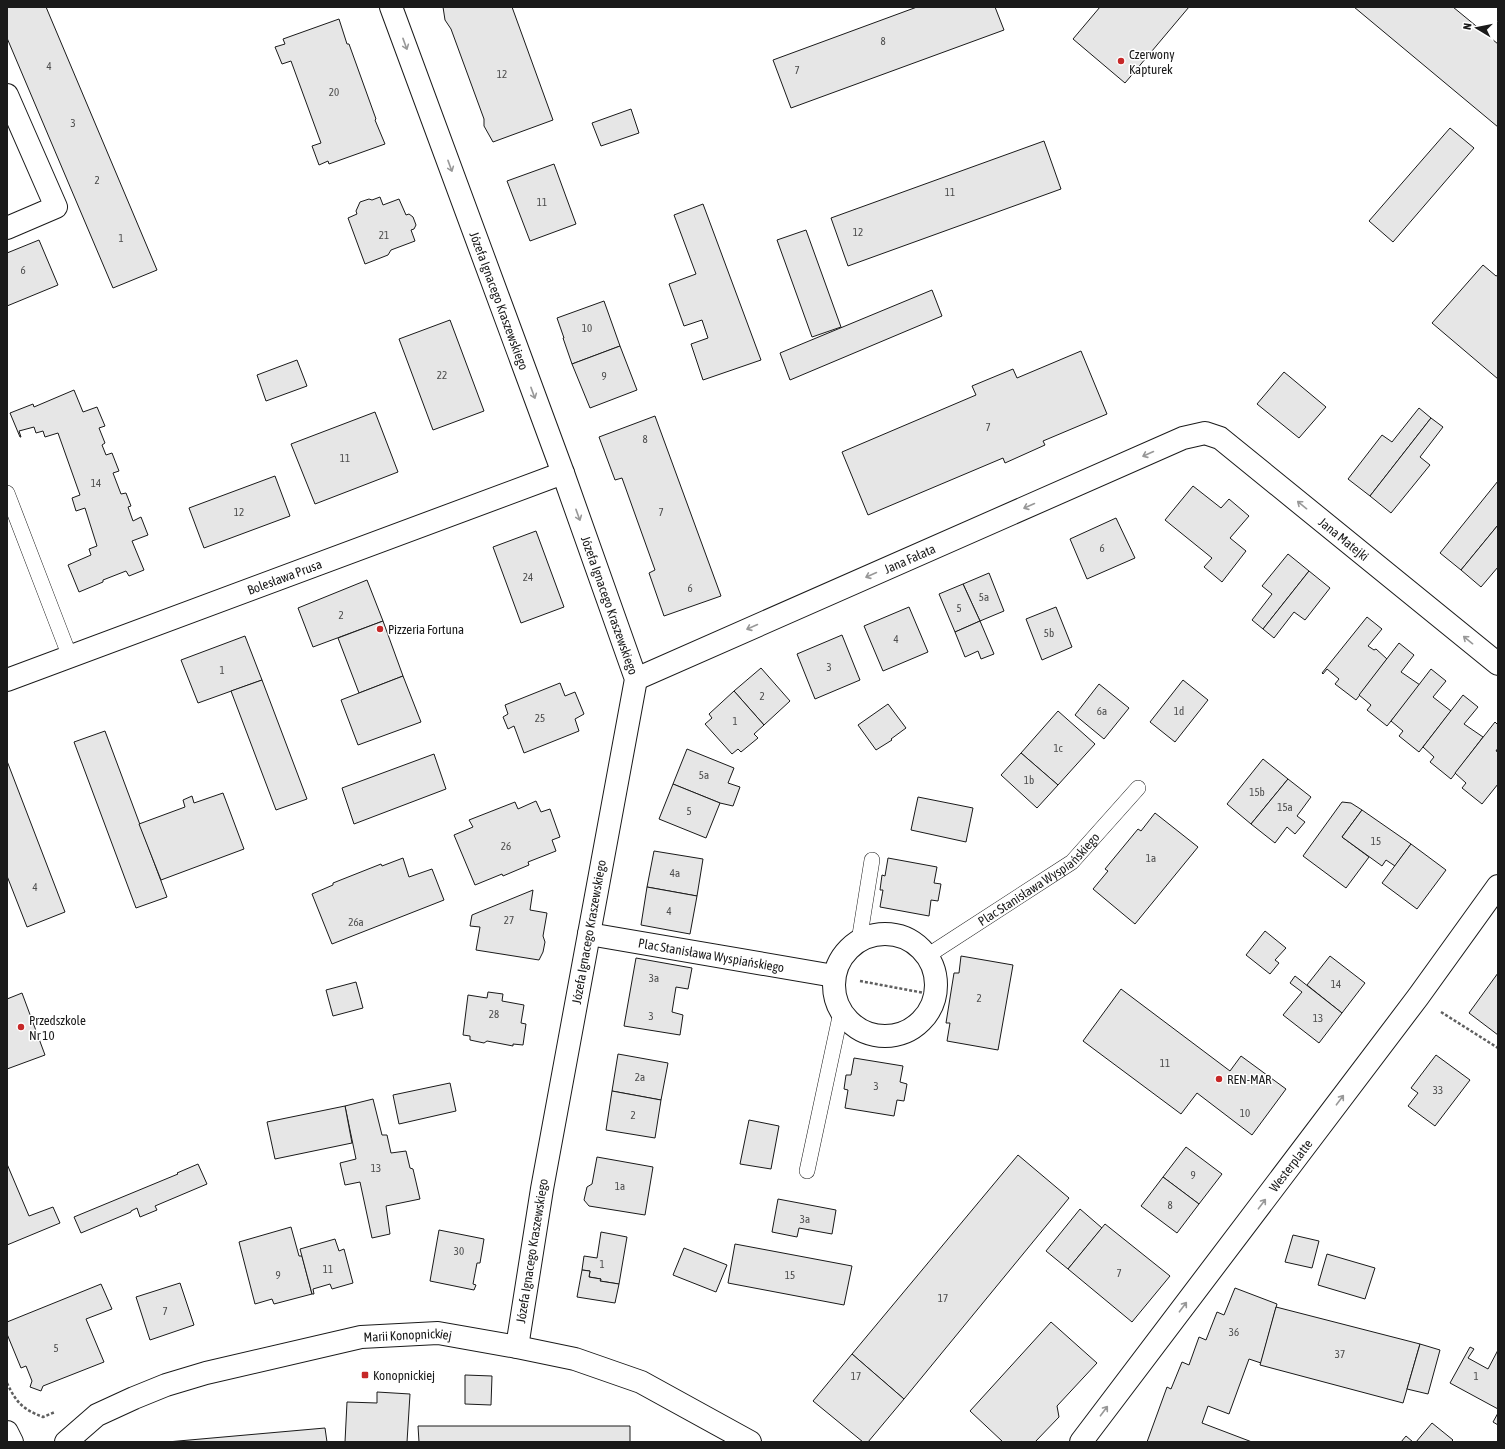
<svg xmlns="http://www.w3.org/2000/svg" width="1505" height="1449" font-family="'Asap Condensed',sans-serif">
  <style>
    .building { fill: #e6e6e6; stroke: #1a1a1a }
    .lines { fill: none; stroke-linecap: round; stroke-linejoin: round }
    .service-casing { stroke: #1a1a1a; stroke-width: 16 }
    .minor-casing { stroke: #1a1a1a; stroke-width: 24 }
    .tertiary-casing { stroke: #1a1a1a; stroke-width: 24 }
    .path { stroke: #5f5f5f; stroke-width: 2.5; stroke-dasharray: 3 2; stroke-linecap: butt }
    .service { stroke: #fff; stroke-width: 15 }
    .minor { stroke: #fff; stroke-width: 22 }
    .tertiary { stroke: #fff; stroke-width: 22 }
    .oneway { stroke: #989898 }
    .poi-dot { fill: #c62828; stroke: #fff; stroke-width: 1.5 }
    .labels { text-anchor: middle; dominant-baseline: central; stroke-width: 3; stroke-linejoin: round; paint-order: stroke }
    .number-label { font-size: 11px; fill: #4d4d4d }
    .poi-label { font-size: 13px; fill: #1a1a1a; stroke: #fff; text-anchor: start }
    .street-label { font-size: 13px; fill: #1a1a1a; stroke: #fff }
  </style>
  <rect width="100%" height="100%" fill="#fff"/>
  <g class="building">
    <polygon points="7,7 46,7 157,270 113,288 7,38"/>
    <polygon points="443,7 512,7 553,120 493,142 484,126 484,119 451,29 445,20"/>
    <polygon points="917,7 995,7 1004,30 791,108 773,60"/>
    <polygon points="1100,7 1189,7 1125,83 1073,39"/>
    <polygon points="1354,7 1453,7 1498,44 1498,127"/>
    <polygon points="339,19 347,44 349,44 376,119 375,120 385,144 329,164 328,161 319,165 312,146 321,143 291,61 282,64 275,47 285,44 283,39"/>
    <polygon points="631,109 639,133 601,146 592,123"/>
    <polygon points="1450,128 1474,148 1393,242 1369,221"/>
    <polygon points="1044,141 1061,189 848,266 831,218"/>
    <polygon points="554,164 576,224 530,241 507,181"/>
    <polygon points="380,197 383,205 399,199 406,215 409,214 413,217 416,225 414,229 411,230 415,241 391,250 388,255 365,264 348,218 357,214 356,211 360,202 369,199 372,200"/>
    <polygon points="703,204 761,360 703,380 691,344 708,338 702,320 684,326 669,284 696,274 674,215"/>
    <polygon points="806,230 841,327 812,337 777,240"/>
    <polygon points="39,240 58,285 7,306 7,253"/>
    <polygon points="1483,265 1496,276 1498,275 1498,379 1432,323"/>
    <polygon points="932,290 942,316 790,380 780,353"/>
    <polygon points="604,301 620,346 572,364 563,338 564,338 557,318"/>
    <polygon points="450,320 484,411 433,430 399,339"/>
    <polygon points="620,346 637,390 590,408 572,364"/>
    <polygon points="1081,351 1107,414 1043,441 1045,445 1005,463 1003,458 868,515 842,452 976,395 972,386 1013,369 1017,378"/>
    <polygon points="297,360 307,386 266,401 257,375"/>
    <polygon points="1284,372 1326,407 1299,438 1257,404"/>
    <polygon points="74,390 83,412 97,407 105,426 99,428 105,443 102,445 106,455 112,453 119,471 113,473 121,494 126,493 131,506 128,507 133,521 141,517 148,535 132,541 144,570 129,576 126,571 103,580 103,582 79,592 68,565 91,555 89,549 97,546 85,508 76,511 72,498 80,495 58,433 45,437 43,431 36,433 34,427 19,431 21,437 20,437 10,413 33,404 34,407"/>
    <polygon points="1419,408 1431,418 1370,496 1348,479 1382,435 1392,442"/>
    <polygon points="375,412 398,472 315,504 291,444"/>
    <polygon points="655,416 721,596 664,616 649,573 655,570 622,478 615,480 599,437"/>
    <polygon points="1431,418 1443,427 1420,457 1430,465 1391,513 1370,496"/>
    <polygon points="275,476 290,516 204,548 189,508"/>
    <polygon points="1498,481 1498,525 1461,570 1440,553"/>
    <polygon points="1193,486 1221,508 1229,499 1249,516 1230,538 1246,551 1222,582 1204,567 1212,558 1165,520"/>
    <polygon points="1116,518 1135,558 1087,579 1070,539"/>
    <polygon points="1498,525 1498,567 1481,587 1461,570"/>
    <polygon points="536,531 564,607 521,623 493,547"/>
    <polygon points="1288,554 1309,571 1263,629 1252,620 1272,594 1262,586"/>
    <polygon points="1309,571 1330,588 1305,620 1294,612 1274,638 1263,629"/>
    <polygon points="989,573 1004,611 980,621 963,584"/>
    <polygon points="367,580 383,621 313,647 298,608"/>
    <polygon points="963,584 980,621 955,632 939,594"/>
    <polygon points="909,607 928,652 883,671 864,626"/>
    <polygon points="1056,607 1072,647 1042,660 1026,619"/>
    <polygon points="1367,617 1382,629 1368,646 1374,650 1376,649 1387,659 1356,700 1335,684 1339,679 1327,669 1323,674 1322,673"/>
    <polygon points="383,621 403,676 359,693 338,638"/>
    <polygon points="980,621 994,654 981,659 978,651 965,657 955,632"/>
    <polygon points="842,635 860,680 815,699 797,654"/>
    <polygon points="245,636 262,680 198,703 181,660"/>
    <polygon points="1399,643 1414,655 1401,672 1420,685 1387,726 1367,710 1371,705 1359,695"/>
    <polygon points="761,668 790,701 764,725 734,691"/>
    <polygon points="1431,669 1446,681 1433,697 1451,711 1419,752 1399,736 1403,731 1391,721"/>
    <polygon points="403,676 421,722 358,745 341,700"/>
    <polygon points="262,680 307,799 276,810 231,691"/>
    <polygon points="1183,680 1208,700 1175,742 1150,722"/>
    <polygon points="560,683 565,696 575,692 584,714 575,719 579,731 524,753 514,726 508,729 503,717 508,714 505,705"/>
    <polygon points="1099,684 1129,708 1104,739 1075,715"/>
    <polygon points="734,691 764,725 754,734 758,738 741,752 738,749 732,754 705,724 712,718 709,714"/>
    <polygon points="1463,695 1478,707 1464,724 1483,737 1451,779 1430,762 1434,757 1423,747"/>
    <polygon points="888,704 906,728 891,739 892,740 876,750 858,725"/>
    <polygon points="1058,711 1095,744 1058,785 1021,753"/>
    <polygon points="1495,722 1498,725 1498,748 1496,751 1498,752 1498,784 1482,804 1462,788 1466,783 1455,773"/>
    <polygon points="105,731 167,897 136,908 74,742"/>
    <polygon points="687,749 734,768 728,783 740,787 733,806 720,803 673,784"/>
    <polygon points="1021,753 1058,785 1037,808 1001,775"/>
    <polygon points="434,754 446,789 354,824 342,788"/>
    <polygon points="1263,759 1288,779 1251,824 1227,804"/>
    <polygon points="7,761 65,912 27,927 7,876"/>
    <polygon points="1288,779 1311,797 1297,816 1305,822 1295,834 1287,827 1275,843 1251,824"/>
    <polygon points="673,784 720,803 706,838 659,819"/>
    <polygon points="223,793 244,849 161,880 139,824 185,807 183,800 192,796 194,803"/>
    <polygon points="918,797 973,808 966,842 911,830"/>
    <polygon points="536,801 541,812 550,809 560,837 552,840 556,851 528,862 529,865 503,876 502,874 475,885 454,835 473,827 469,820 515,802 518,809"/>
    <polygon points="1342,802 1351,803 1362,810 1342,837 1369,857 1346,888 1303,856"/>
    <polygon points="1362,810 1411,844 1395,866 1386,860 1382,866 1342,837"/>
    <polygon points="1155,813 1198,847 1135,924 1093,889 1108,871 1105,869 1138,829 1141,831"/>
    <polygon points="1411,844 1446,870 1417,909 1382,883"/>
    <polygon points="654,851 703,859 697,896 647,887"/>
    <polygon points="403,858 409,877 432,869 444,900 332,944 312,894 333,885 333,883 381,864 382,866"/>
    <polygon points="888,858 937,867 934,883 941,884 938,901 931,900 929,916 880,907 883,890 880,890 882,875 885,876"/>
    <polygon points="647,887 697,896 690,934 641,925"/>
    <polygon points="533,890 530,910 547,913 543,936 545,942 543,952 539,960 476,950 480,927 470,926 472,915"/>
    <polygon points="1265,931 1286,948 1275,960 1279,963 1270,974 1246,955"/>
    <polygon points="961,956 1013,965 998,1050 947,1041 950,1023 946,1023 954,973 959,973"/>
    <polygon points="1330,956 1365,983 1342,1013 1307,985"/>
    <polygon points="636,958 692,968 688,989 676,987 672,1012 683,1015 680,1035 624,1026"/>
    <polygon points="1498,973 1498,1035 1469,1013"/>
    <polygon points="1295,976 1342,1013 1319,1043 1283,1015 1302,992 1290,983"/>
    <polygon points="356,982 363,1008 333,1016 326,990"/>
    <polygon points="1121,989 1230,1071 1241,1056 1286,1089 1252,1135 1197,1093 1181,1114 1083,1041"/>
    <polygon points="488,992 503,994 502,1001 524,1005 521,1023 526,1024 523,1045 513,1044 513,1046 487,1041 484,1043 470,1040 470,1036 463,1035 468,995 487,998"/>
    <polygon points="22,993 45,1055 7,1069 7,999"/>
    <polygon points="618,1054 668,1063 661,1100 612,1091"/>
    <polygon points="1436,1055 1470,1080 1435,1126 1408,1106 1418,1093 1411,1088"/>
    <polygon points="854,1058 903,1066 900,1082 907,1084 904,1101 897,1100 894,1116 845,1108 848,1090 844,1089 846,1075 851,1075"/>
    <polygon points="450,1083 456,1111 399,1124 393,1095"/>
    <polygon points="612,1091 661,1100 655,1138 606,1130"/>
    <polygon points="373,1099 382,1135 387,1135 391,1153 406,1151 410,1168 413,1169 420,1199 386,1206 390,1234 372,1238 360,1182 345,1185 340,1163 356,1159 345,1106"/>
    <polygon points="345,1106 352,1143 275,1159 267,1122"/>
    <polygon points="749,1120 779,1126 771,1169 740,1164"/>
    <polygon points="1186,1147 1222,1174 1199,1204 1163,1177"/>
    <polygon points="1018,1155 1069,1198 904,1399 852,1354"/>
    <polygon points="597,1157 653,1167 645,1215 589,1206 584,1200 587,1187 592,1184"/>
    <polygon points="7,1164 29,1216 53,1207 60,1223 7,1245"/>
    <polygon points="198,1164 207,1184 155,1206 157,1210 140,1217 137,1208 131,1211 131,1212 81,1233 74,1217 178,1174 177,1173"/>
    <polygon points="1163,1177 1199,1204 1177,1233 1141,1206"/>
    <polygon points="778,1199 836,1210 832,1234 799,1228 797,1237 772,1232"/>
    <polygon points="1080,1209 1102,1228 1068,1269 1046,1251"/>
    <polygon points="1105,1224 1170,1276 1132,1322 1068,1269"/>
    <polygon points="291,1227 299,1256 302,1256 312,1294 274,1304 272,1299 255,1304 239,1242"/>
    <polygon points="439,1230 484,1239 480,1263 477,1263 473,1284 476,1285 474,1290 430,1281"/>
    <polygon points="601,1232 627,1237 619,1284 600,1281 601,1279 589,1277 590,1271 582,1270 584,1256 597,1258"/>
    <polygon points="1293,1235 1319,1241 1312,1268 1285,1262"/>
    <polygon points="335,1239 339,1251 344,1249 353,1283 332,1289 330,1284 313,1289 314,1294 312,1294 300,1249"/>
    <polygon points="735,1244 852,1266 844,1305 728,1283"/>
    <polygon points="684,1248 727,1265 716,1292 673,1275"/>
    <polygon points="1327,1254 1375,1268 1365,1299 1318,1285"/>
    <polygon points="582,1270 590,1271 589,1277 601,1279 600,1281 619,1284 615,1303 577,1297"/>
    <polygon points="180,1283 194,1325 150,1340 136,1297"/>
    <polygon points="101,1284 112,1309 86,1319 104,1362 43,1386 41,1391 30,1387 32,1381 26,1366 21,1368 7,1334 7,1322"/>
    <polygon points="1235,1288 1277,1304 1261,1363 1249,1359 1229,1414 1208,1406 1202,1423 1252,1442 1147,1442 1167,1387 1171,1389 1182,1362 1189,1365 1199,1337 1206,1340 1217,1312 1224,1315"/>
    <polygon points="1276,1307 1420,1344 1403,1403 1260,1365"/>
    <polygon points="1051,1322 1097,1363 1057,1406 1059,1417 1035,1442 1003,1442 970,1411"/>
    <polygon points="1420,1344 1440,1350 1428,1394 1407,1389"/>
    <polygon points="1470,1347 1474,1349 1468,1358 1488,1369 1498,1350 1498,1409 1450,1383"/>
    <polygon points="852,1354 904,1399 868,1442 863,1442 813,1401"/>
    <polygon points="465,1375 492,1376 491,1405 465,1404"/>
    <polygon points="377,1392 410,1394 407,1442 345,1442 347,1402 377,1403"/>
    <polygon points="1498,1413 1498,1425 1493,1422"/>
    <polygon points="1432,1423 1453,1440 1451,1442 1416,1442"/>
    <polygon points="418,1426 630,1426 630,1442 419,1442"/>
    <polygon points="325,1428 327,1442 167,1442"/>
    <polygon points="1406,1436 1413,1442 1401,1442"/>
  </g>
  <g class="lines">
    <defs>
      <g id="service">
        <polyline points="7,493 70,657"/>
        <polyline points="859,941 872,860"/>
        <path id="s1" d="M927,956L1072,862L1138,788"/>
        <polyline points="807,1171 841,1012"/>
      </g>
      <g id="minor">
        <path id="s2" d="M391,7L563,473L636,679L542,1189L517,1347"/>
        <polyline points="7,95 56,207 7,228"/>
        <path id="s3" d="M636,679L1183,438L1205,433L1220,438L1498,664"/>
        <path id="s4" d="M7,680L563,473"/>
        <circle cx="885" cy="985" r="51"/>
        <path id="s5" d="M589,934L834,976"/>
        <polyline points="7,1432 12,1442"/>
        <path id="s6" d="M1081,1442L1418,997L1498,886"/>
      </g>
      <g id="tertiary">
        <path id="s7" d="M66,1442L97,1415L134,1398L166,1385L206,1373L361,1337L438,1333L517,1347L575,1359L641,1382L750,1442"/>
      </g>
    </defs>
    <use href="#service" class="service-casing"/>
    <use href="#minor" class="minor-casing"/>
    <use href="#tertiary" class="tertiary-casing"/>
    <g class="path">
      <polyline points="860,981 935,995"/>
      <polyline points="1441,1012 1498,1048"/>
      <path d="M7,1383C16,1402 22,1409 43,1417L55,1412"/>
    </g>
    <use href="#service" class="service"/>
    <use href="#minor" class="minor"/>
    <use href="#tertiary" class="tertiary"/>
  </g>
  <defs><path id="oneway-shaft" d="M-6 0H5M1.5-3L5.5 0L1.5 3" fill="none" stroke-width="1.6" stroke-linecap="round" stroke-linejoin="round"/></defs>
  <g class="oneway">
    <use href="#oneway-shaft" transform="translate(405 44) rotate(70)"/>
    <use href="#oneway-shaft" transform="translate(450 166) rotate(70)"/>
    <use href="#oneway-shaft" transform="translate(533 393) rotate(70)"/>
    <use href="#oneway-shaft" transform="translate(1148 454) rotate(156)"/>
    <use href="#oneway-shaft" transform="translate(1302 505) rotate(-141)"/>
    <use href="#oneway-shaft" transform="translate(1029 506) rotate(156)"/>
    <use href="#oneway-shaft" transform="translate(578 515) rotate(70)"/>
    <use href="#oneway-shaft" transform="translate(871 575) rotate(156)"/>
    <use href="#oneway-shaft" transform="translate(752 627) rotate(156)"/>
    <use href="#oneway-shaft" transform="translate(1468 640) rotate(-141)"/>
    <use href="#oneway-shaft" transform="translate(1340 1100) rotate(-53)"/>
    <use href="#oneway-shaft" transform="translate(1262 1204) rotate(-53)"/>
    <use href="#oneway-shaft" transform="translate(1183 1307) rotate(-53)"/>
    <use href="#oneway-shaft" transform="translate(1104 1411) rotate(-53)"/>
  </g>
  <g class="poi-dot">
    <circle cx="1121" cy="61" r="4"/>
    <circle cx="380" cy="629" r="4"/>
    <circle cx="21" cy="1027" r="4"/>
    <circle cx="1219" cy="1079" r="4"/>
    <rect x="361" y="1371" width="8" height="8" rx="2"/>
  </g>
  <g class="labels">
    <g class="number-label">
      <text x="883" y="41">8</text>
      <text x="49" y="66">4</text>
      <text x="797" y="70">7</text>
      <text x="502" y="74">12</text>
      <text x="334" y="92">20</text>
      <text x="73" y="123">3</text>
      <text x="97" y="180">2</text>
      <text x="950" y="192">11</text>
      <text x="542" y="202">11</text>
      <text x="858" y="232">12</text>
      <text x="384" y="235">21</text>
      <text x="121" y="238">1</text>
      <text x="23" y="270">6</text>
      <text x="587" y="328">10</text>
      <text x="442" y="375">22</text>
      <text x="604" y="376">9</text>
      <text x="988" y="427">7</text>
      <text x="645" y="439">8</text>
      <text x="345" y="458">11</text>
      <text x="96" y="483">14</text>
      <text x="239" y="512">12</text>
      <text x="661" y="512">7</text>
      <text x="1102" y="548">6</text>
      <text x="528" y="577">24</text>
      <text x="690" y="588">6</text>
      <text x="984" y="597">5a</text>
      <text x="959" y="608">5</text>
      <text x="341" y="615">2</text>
      <text x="1049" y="633">5b</text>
      <text x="896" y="639">4</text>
      <text x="829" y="667">3</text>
      <text x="222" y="670">1</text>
      <text x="762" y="696">2</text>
      <text x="1102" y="711">6a</text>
      <text x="1179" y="711">1d</text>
      <text x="540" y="718">25</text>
      <text x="735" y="721">1</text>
      <text x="1058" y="748">1c</text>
      <text x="704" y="775">5a</text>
      <text x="1029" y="780">1b</text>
      <text x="1257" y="792">15b</text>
      <text x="1285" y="807">15a</text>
      <text x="689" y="811">5</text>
      <text x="1376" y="841">15</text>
      <text x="506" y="846">26</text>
      <text x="1151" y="858">1a</text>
      <text x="675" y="873">4a</text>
      <text x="35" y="887">4</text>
      <text x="669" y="911">4</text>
      <text x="509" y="920">27</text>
      <text x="356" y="922">26a</text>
      <text x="654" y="978">3a</text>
      <text x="1336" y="984">14</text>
      <text x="979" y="998">2</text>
      <text x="494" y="1014">28</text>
      <text x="651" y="1016">3</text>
      <text x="1318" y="1018">13</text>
      <text x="1165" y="1063">11</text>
      <text x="640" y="1077">2a</text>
      <text x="876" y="1086">3</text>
      <text x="1438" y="1090">33</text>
      <text x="1245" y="1113">10</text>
      <text x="633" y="1115">2</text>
      <text x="376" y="1168">13</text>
      <text x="1193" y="1175">9</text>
      <text x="620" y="1186">1a</text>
      <text x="1170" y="1205">8</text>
      <text x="805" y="1219">3a</text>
      <text x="459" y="1251">30</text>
      <text x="602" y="1264">1</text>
      <text x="328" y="1269">11</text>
      <text x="1119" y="1273">7</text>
      <text x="278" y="1275">9</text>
      <text x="790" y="1275">15</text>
      <text x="943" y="1298">17</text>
      <text x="165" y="1311">7</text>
      <text x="1234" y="1332">36</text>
      <text x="56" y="1348">5</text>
      <text x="1340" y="1354">37</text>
      <text x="856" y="1376">17</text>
      <text x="1476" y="1376">1</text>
    </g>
    <g class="poi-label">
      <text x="1129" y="54">Czerwony<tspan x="1129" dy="15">Kapturek</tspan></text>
      <text x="388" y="629">Pizzeria Fortuna</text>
      <text x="29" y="1020">Przedszkole<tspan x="29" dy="15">Nr 10</tspan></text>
      <text x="1227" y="1079">REN-MAR</text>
      <text x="373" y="1375">Konopnickiej</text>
    </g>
    <g class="street-label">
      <text stroke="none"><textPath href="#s2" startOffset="313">Józefa Ignacego Kraszewskiego</textPath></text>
      <text stroke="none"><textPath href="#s3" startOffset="796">Jana Matejki</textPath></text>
      <text stroke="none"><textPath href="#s3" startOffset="299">Jana Fałata</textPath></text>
      <text stroke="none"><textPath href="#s4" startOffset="296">Bolesława Prusa</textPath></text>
      <text stroke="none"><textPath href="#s2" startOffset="637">Józefa Ignacego Kraszewskiego</textPath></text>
      <text stroke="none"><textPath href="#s1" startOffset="136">Plac Stanisława Wyspiańskiego</textPath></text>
      <text transform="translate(589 932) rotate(-80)">Józefa Ignacego Kraszewskiego</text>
      <text stroke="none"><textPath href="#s5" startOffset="124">Plac Stanisława Wyspiańskiego</textPath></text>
      <text stroke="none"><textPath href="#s6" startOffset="347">Westerplatte</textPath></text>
      <text transform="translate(532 1251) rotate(-81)">Józefa Ignacego Kraszewskiego</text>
      <text stroke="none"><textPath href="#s7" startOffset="364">Marii Konopnickiej</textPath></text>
    </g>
  </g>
  <rect width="1505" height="1449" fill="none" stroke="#1a1a1a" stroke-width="16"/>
  <g transform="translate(1477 28) rotate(280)" stroke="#ffffff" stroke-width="3" paint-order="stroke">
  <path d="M0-3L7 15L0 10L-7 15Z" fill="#1a1a1a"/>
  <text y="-6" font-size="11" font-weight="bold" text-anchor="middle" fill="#1a1a1a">N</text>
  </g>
</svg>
